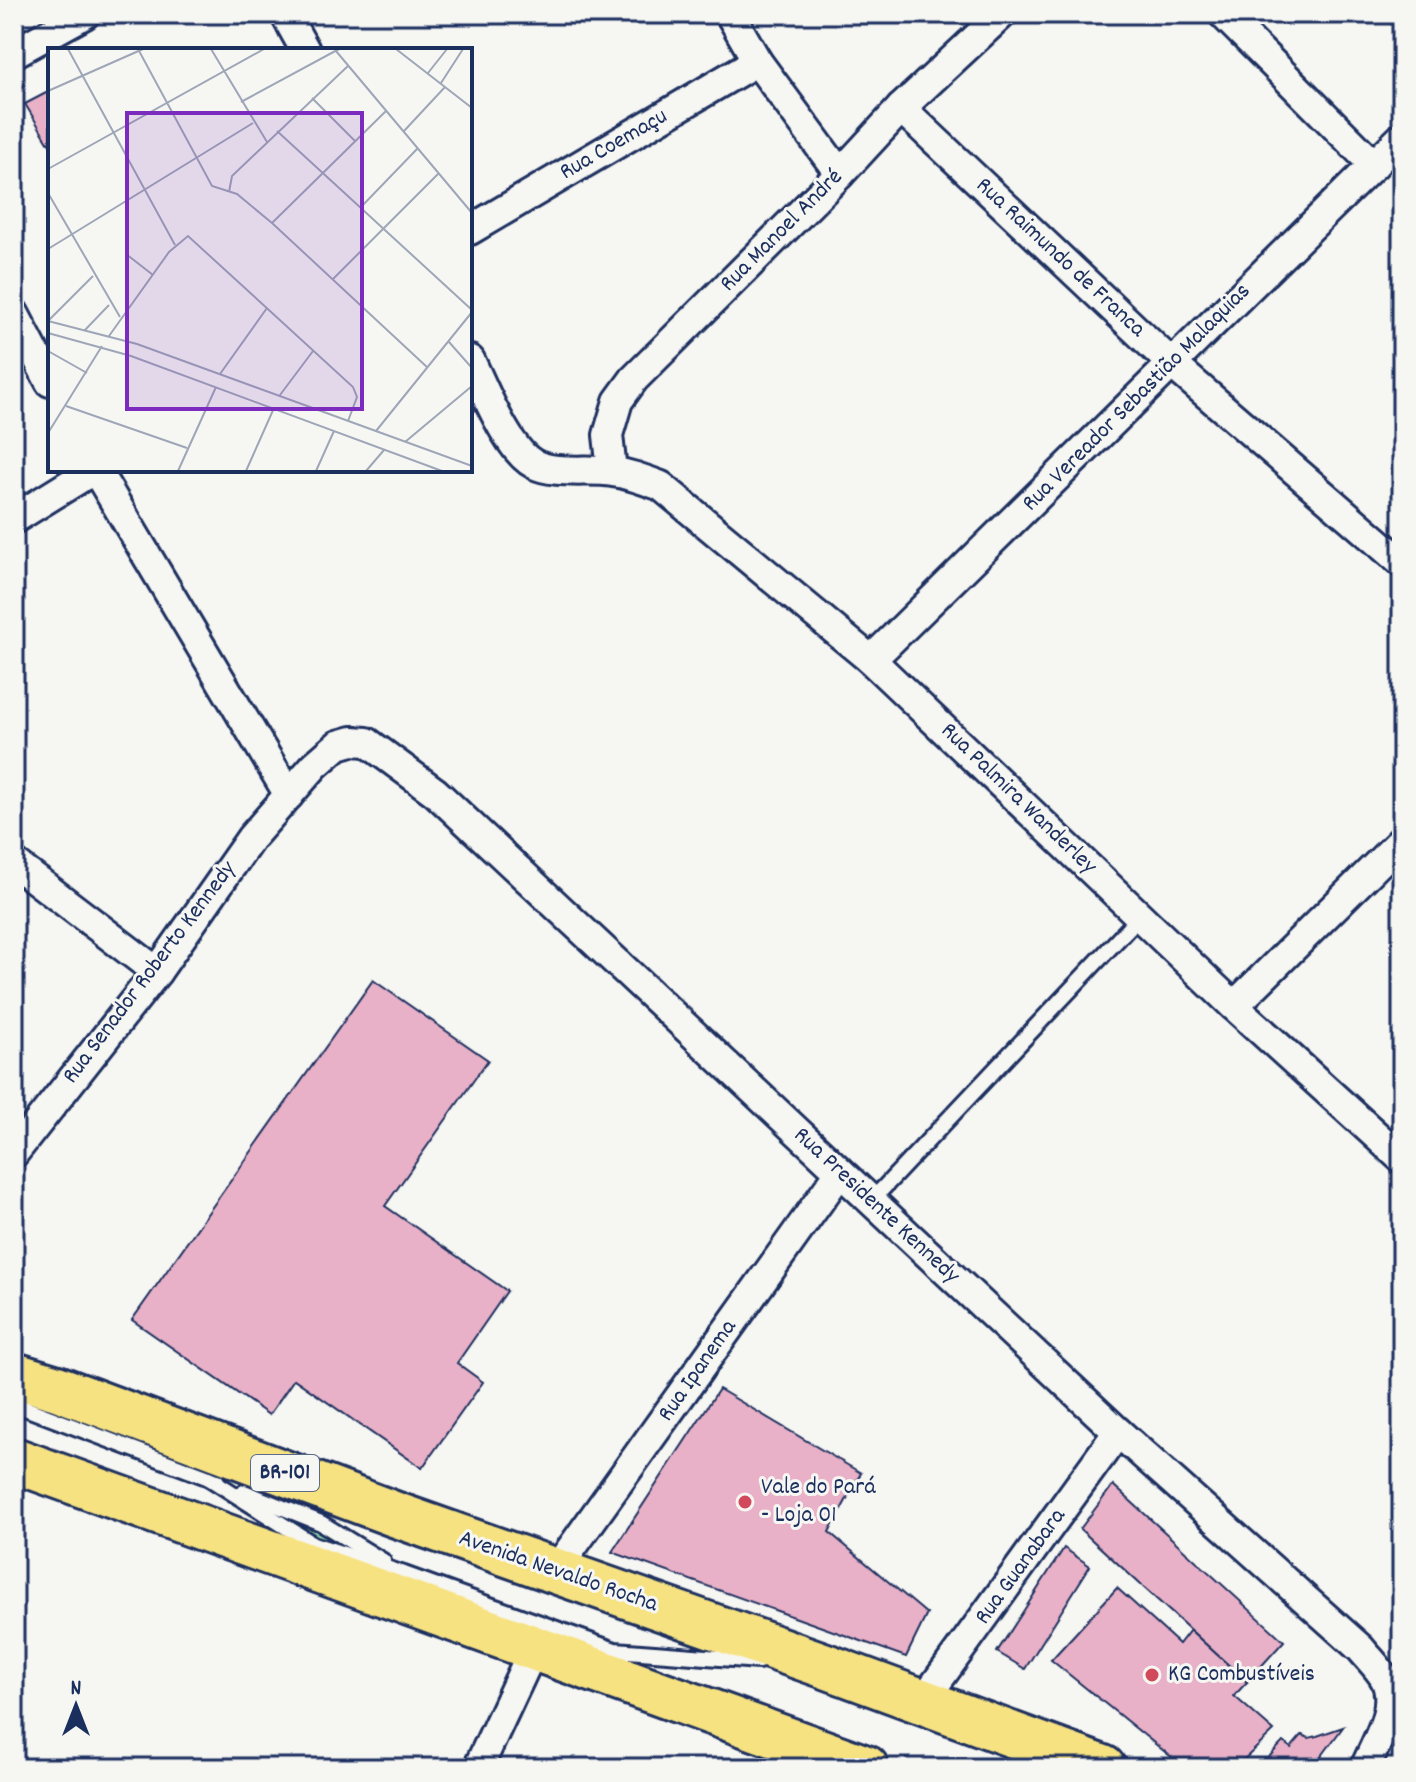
<svg xmlns="http://www.w3.org/2000/svg" width="1416" height="1782" font-family="Dekko,sans-serif">
  <style>
    .green { fill: #98deab; stroke: #5a8684; stroke-width: 2 }
    .building { fill: #e9b1c7; stroke: #1b2f5e; stroke-width: 2 }
    .lines { fill: none; stroke-linecap: round; stroke-linejoin: round }
    .service-casing { stroke: #1b2f5e; stroke-width: 20 }
    .minor-casing { stroke: #1b2f5e; stroke-width: 34 }
    .trunk-casing { stroke: #1b2f5e; stroke-width: 50 }
    .service { stroke: #f6f6f2; stroke-width: 14 }
    .minor { stroke: #f6f6f2; stroke-width: 28 }
    .trunk { stroke: #f7e281; stroke-width: 44 }
    .poi-dot { fill: #d1495b; stroke: #f6f6f2; stroke-width: 3 }
    .labels { text-anchor: middle; dominant-baseline: central; stroke-width: 6; stroke-linejoin: round; paint-order: stroke }
    .shield { fill: #f6f6f2; stroke: #5d6b8a; stroke-width: 2 }
    .shield-label { font-size: 22px; font-weight: bold; fill: #1b2f5e }
    .street-label { font-size: 24px; fill: #1b2f5e; stroke: #f6f6f2 }
    .poi-label { font-size: 24px; fill: #1b2f5e; stroke: #f6f6f2; text-anchor: start }
    .inset-road { fill: none; stroke: #9ea6b7; stroke-width: 2 }
    .view { fill: #7b2cbf; fill-opacity: 0.15; stroke: #7b2cbf; stroke-width: 4 }
    .inset-edge { fill: none; stroke: #1b2f5e; stroke-width: 4 }
  </style>
  <rect width="100%" height="100%" fill="#f6f6f2"/>
  <filter id="ink" filterUnits="userSpaceOnUse"><feTurbulence type="fractalNoise" baseFrequency=".0125" numOctaves="2"/><feDisplacementMap in="SourceGraphic" scale="16" xChannelSelector="R" yChannelSelector="G"/><feConvolveMatrix kernelMatrix="1 2 1 2 8 2 1 2 1" color-interpolation-filters="sRGB"/></filter>
  <g filter="url(#ink)">
    <polygon class="green" points="266,1507 321,1530 360,1554 316,1539"/>
    <g class="building">
      <polygon points="50,91 50,145 25,104"/>
      <polygon points="373,980 488,1060 385,1206 507,1291 457,1363 483,1382 422,1468 294,1379 269,1415 132,1320"/>
      <polygon points="719,1389 861,1473 829,1532 927,1614 906,1657 612,1552"/>
      <polygon points="1113,1485 1284,1641 1247,1682 1080,1529"/>
      <polygon points="1064,1548 1090,1566 1025,1669 997,1652"/>
      <polygon points="1117,1588 1179,1644 1190,1630 1247,1682 1234,1696 1274,1731 1235,1768 1185,1768 1051,1660"/>
      <polygon points="1343,1727 1313,1768 1273,1768 1264,1762 1283,1742 1291,1748 1302,1735 1309,1738 1317,1736"/>
    </g>
    <g class="lines">
      <defs>
        <g id="service">
          <polyline points="871,1201 1140,916"/>
          <polyline points="14,1404 217,1481"/>
          <polyline points="209,1478 313,1544 404,1574 615,1650 759,1661"/>
          <polyline points="244,1492 321,1523 383,1561"/>
        </g>
        <g id="minor">
          <polyline points="285,14 305,50"/>
          <polyline points="730,14 757,61 840,174"/>
          <polyline points="1223,14 1374,165"/>
          <polyline points="14,53 85,14"/>
          <polyline points="901,108 1172,364 1402,563"/>
          <polyline points="470,230 757,61"/>
          <polyline points="14,313 50,382"/>
          <path d="M470,360C484,388 507,450 534,464C555,475 590,468 613,472C630,474 645,480 661,486L871,660L1234,1006L1402,1159"/>
          <polyline points="96,470 289,795"/>
          <polyline points="612,471 608,435 618,401 634,379 840,174 901,108 1002,14"/>
          <polyline points="14,519 93,470"/>
          <polyline points="871,660 1402,137"/>
          <polyline points="14,863 157,972"/>
          <polyline points="1234,1006 1402,840"/>
          <path d="M14,1153L157,972L251,838L315,765L338,745L352,741L367,742L435,792L1118,1432L1361,1649C1368,1658 1379,1668 1385,1679C1399,1707 1376,1742 1365,1768"/>
          <polyline points="556,1570 840,1172"/>
          <polyline points="923,1701 1118,1432"/>
          <polyline points="478,1768 534,1648"/>
        </g>
        <g id="trunk">
          <polyline points="14,1375 57,1388 394,1514 823,1665 1103,1768"/>
          <polyline points="14,1460 866,1768"/>
        </g>
      </defs>
      <use href="#service" class="service-casing"/>
      <use href="#minor" class="minor-casing"/>
      <use href="#trunk" class="trunk-casing"/>
      <use href="#service" class="service"/>
      <use href="#minor" class="minor"/>
      <use href="#trunk" class="trunk"/>
    </g>
  </g>
  <g class="poi-dot">
    <circle cx="745" cy="1502" r="8"/>
    <circle cx="1152" cy="1675" r="8"/>
  </g>
  <g class="labels">
    <rect class="shield" x="251" y="1455" width="68" height="36" rx="6"/>
    <g class="shield-label">
      <text x="285" y="1473">BR-101</text>
    </g>
    <g class="street-label">
      <text transform="translate(614 145) rotate(-30)">Rua Coemaçu</text>
      <text transform="translate(782 231) rotate(-45)">Rua Manoel André</text>
      <text transform="translate(1060 258) rotate(43)">Rua Raimundo de Franca</text>
      <text transform="translate(1137 398) rotate(-45)">Rua Vereador Sebastião Malaquias</text>
      <text transform="translate(1018 799) rotate(44)">Rua Palmira Wanderley</text>
      <text transform="translate(150 973) rotate(-53)">Rua Senador Roberto Kennedy</text>
      <text transform="translate(876 1206) rotate(43)">Rua Presidente Kennedy</text>
      <text transform="translate(698 1371) rotate(-55)">Rua Ipanema</text>
      <text transform="translate(1021 1567) rotate(-54)">Rua Guanabara</text>
      <text transform="translate(558 1572) rotate(19)">Avenida Nevaldo Rocha</text>
    </g>
    <g class="poi-label">
      <text x="761" y="1488">Vale do Pará<tspan x="761" dy="28">- Loja 01</tspan></text>
      <text x="1168" y="1675">KG Combustíveis</text>
    </g>
  </g>
  <g transform="translate(48 48)">
    <rect width="424" height="424" fill="#f6f6f2"/>
    <path class="inset-road" d="M20,1L127,197M90,1L164,138L189,146L224,175L380,320M163,1L219,94M348,1L424,60M288,3L424,165M380,25L399,1M393,35L415,1M0,43L95,1M264,50L307,93M193,54L291,1M229,83L424,262M356,83L397,39M0,121L216,1M181,144L184,128L301,17M0,145L72,269M313,159L370,100M224,175L339,62M0,201L205,75M78,206L105,227M284,232L391,125M0,273L45,228M0,273L89,296L424,418M36,283L61,257M0,285L83,308L394,423M61,288L121,204L140,188L305,339L309,349L300,373M401,294L424,320M0,303L39,325M172,326L219,260M232,347L265,303M18,358L139,400M328,383L424,264M0,385L54,298M357,394L424,338M130,423L168,339M198,423L226,360M268,423L286,383M318,423L336,402"/>
    <path class="view" d="M79,65H314V361H79Z"/>
    <rect width="424" height="424" class="inset-edge"/>
  </g>
  <rect width="1416" height="1782" fill="none" stroke="#f6f6f2" stroke-width="48"/>
  <rect x="24" y="24" width="1368" height="1734" fill="none" stroke="#1b2f5e" stroke-width="3" filter="url(#ink)"/>
  <g transform="translate(76 1706)" stroke="#f6f6f2" stroke-width="6" paint-order="stroke">
  <path d="M0-6L14 30L0 20L-14 30Z" fill="#1b2f5e"/>
  <text y="-12" font-size="22" font-weight="bold" text-anchor="middle" fill="#1b2f5e">N</text>
  </g>
</svg>
